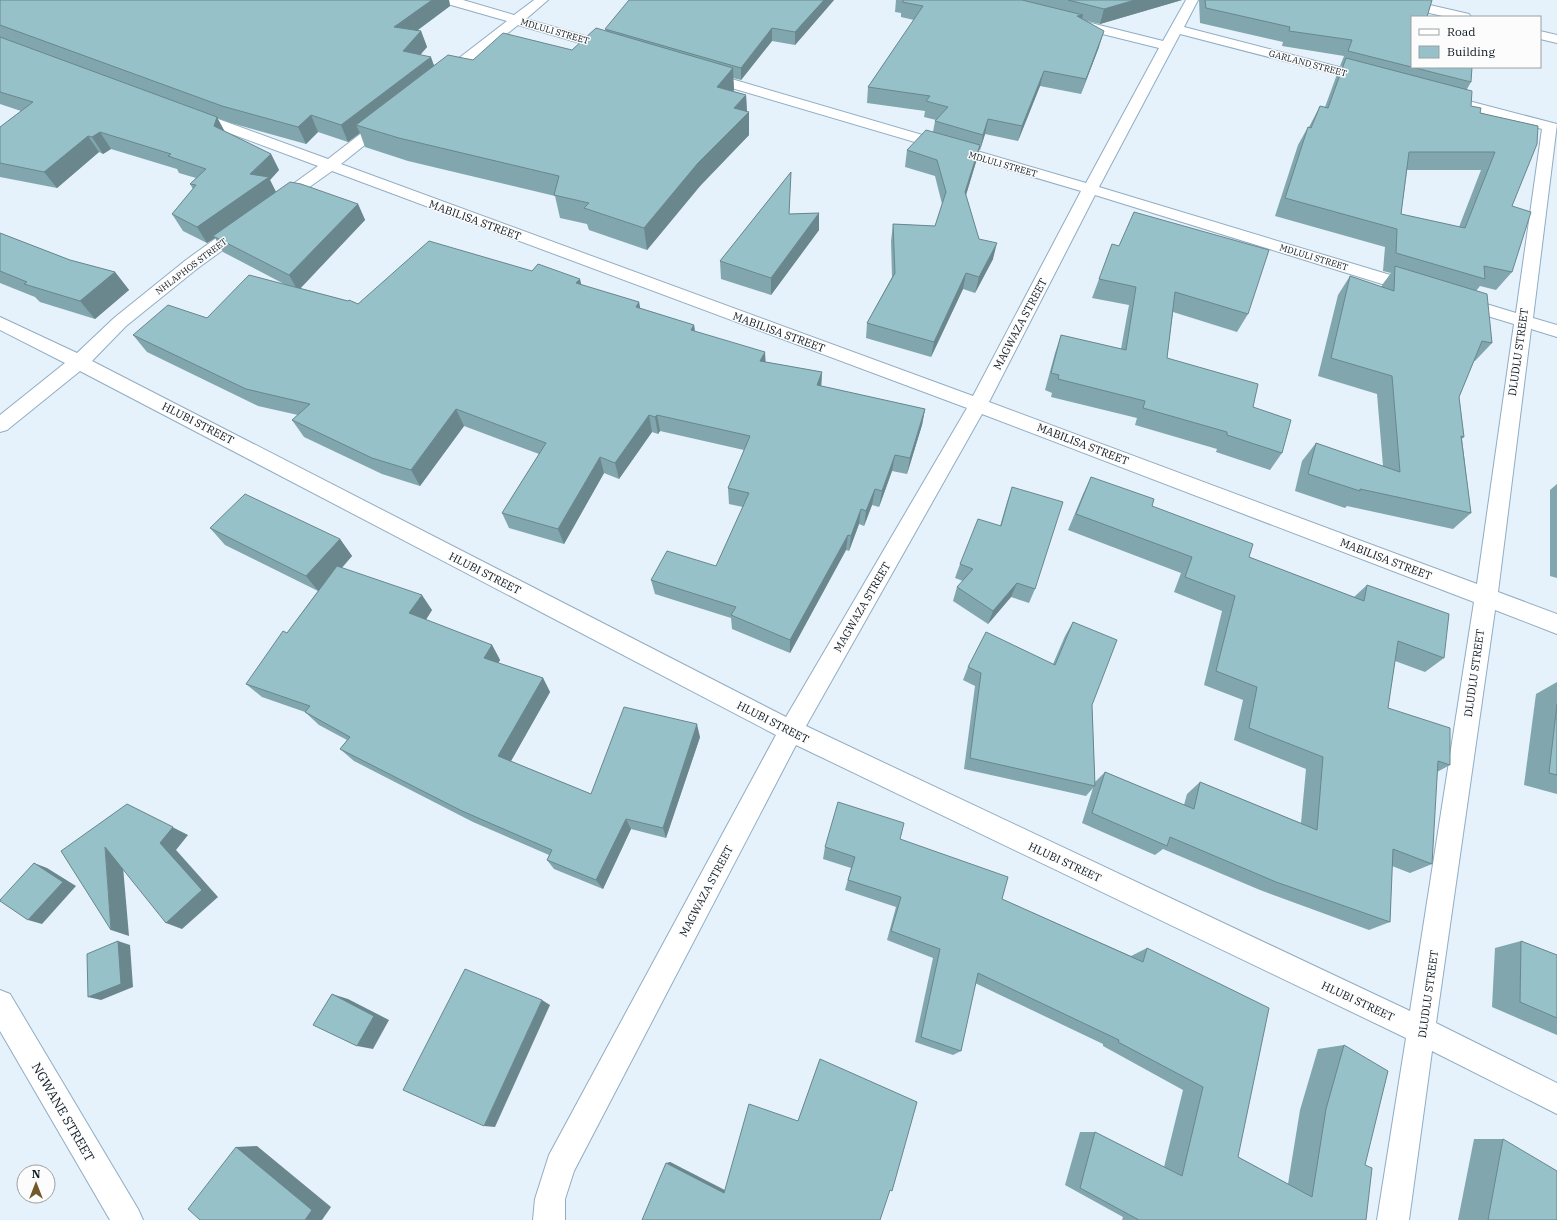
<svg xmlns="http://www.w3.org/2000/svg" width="1557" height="1220" font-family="'IBM Plex Serif',serif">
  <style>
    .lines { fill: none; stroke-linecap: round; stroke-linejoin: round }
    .minor-casing { stroke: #90adc4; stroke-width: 2 }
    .minor { fill: #fff; fill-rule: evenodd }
    .wall { fill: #81a6ad; fill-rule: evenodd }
    .shaded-wall { fill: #69878d }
    .building { fill: #96c1c9; stroke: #69878d; fill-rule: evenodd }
    .labels { text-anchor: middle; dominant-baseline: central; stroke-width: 3; stroke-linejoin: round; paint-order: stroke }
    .far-street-label { font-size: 9px; fill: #0d1821; stroke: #fcfcfc }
    .street-label { font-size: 11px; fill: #0d1821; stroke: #fcfcfc }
    .near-street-label { font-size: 13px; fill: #0d1821; stroke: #fcfcfc }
  </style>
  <rect width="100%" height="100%" fill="#e5f1fb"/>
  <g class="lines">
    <defs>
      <g id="minor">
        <polygon points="443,0 463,0 514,15 534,0 548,0 526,19 616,45 618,48 616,51 611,52 518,25 447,81 442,82 437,81 435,78 437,75 507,21 444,3"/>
        <path d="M1186,0H1198L1184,27L1374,76L1376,79L1374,82L1369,83L1180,34L1099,187L1420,284L1423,288L1420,292L1414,294L1408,292L1095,195L989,402L1477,584L1514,324L1454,306L1451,302L1454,298L1460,296L1516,313L1542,129L1437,101L1435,98L1437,95L1442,94L1557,124L1533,318L1557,325V337L1531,329L1498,592L1557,614V634L1495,610L1436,1023L1557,1083V1114L1432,1051L1409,1220H1377L1406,1038L796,745L574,1171L565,1199V1220H533L535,1199L549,1155L776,735L80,371L7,430L0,432V415L65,363L0,330V317L77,353L114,318L186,260L237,223L243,222L249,223L251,227L249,231L198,268L126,326L92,361L786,717L967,408L332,171L284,205L278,207L272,205L270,202L272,199L318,166L189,118L187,115L189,112L194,111L199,112L328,159L381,118L386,117L391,118L393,121L391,124L341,164L973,396L1081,191L701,79L699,76L701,73L706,72L711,73L1086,183L1159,48L1066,25L1064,22L1066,19L1071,18L1163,41ZM982,414L1474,602L1410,1011L806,726Z"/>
        <polygon points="1385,0 1408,0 1469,14 1471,17 1447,17 1386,3"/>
        <polygon points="1540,31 1557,35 1557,43 1540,39"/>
        <polygon points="0,990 10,994 138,1209 143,1220 110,1220 0,1031"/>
      </g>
    </defs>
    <use href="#minor" class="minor-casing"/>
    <use href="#minor" class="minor"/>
  </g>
  <g class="wall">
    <polygon points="0,0 449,0 450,6 418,30 421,31 427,47 420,55 434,65 473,60 572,50 606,31 605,29 834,0 795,45 772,41 741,80 733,78 734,90 733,91 746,95 747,112 749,135 700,186 647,250 589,230 587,224 560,218 555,196 408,161 365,147 360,133 348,142 318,132 306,144 231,123 217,118 225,132 271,154 279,170 270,180 276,192 358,204 365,220 300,288 358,304 581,285 639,302 640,308 694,325 695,331 766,362 822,372 821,386 925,409 922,425 907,474 892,471 879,507 872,505 864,526 859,524 849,551 846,550 790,653 732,629 731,618 655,594 651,580 716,566 743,507 729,504 728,488 744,450 660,431 658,434 652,432 619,479 604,473 564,544 509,528 502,513 539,454 464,426 420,486 382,474 304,437 292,420 298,415 258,406 147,352 133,335 207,318 286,285 223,252 215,238 207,243 183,231 172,214 193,189 190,184 196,178 179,173 177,169 111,149 103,154 99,152 57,188 0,177 0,127 21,111 0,104"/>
    <polygon points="896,0 1182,0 1100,24 1083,20 1099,47 1081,94 1040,86 1018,141 985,134 980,150 979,150 976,162 966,195 979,239 993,259 975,293 963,289 931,357 866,338 867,323 892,277 891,241 893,224 935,226 942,204 935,176 905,167 907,150 933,132 935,121 936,120 924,117 925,111 867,103 868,87 914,20 901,17 901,13 895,12"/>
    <path d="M1199,0H1432L1412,67L1471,82L1467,89L1471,106L1480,113L1538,126L1512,206V272L1496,290L1480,286L1476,291L1492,343L1475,361H1474L1459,397L1464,437L1462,439L1471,513L1453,529L1347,506L1345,508L1295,491L1302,461L1316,443L1383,466L1377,394L1318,376L1338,295L1350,276L1382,287V285L1391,273L1383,271L1385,247L1275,216L1298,145L1308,127H1309L1320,106L1325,107L1336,77L1342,66H1340L1344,56L1282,46L1283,42L1200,23ZM1407,170H1481L1459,227L1401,214Z"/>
    <polygon points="791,172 789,214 819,213 819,230 771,295 721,279 720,261"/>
    <polygon points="0,233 70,260 115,272 129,290 95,319 40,302 35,297 0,283"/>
    <polygon points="1112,244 1248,314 1237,332 1173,312 1167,358 1253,407 1282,453 1270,470 1216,452 1217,449 1135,425 1137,418 1051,397 1052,393 1045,390 1055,353 1061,335 1121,349 1129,305 1092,298"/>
    <polygon points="1091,477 1152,506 1249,557 1354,597 1367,585 1444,658 1425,672 1395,661 1388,708 1450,765 1437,772 1432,864 1410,873 1392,866 1390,922 1369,930 1260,890 1163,849 1155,855 1082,823 1093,788 1086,796 964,769 975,686 963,680 968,667 1053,664 1065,636 1073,622 1092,705 1095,782 1105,772 1184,805 1187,794 1200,782 1301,823 1306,769 1234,740 1243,700 1204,685 1222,611 1174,592 1181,573 1068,530 1083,494"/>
    <polygon points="1557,484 1557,578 1550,576 1550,490"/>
    <polygon points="1012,487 1035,589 1029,603 1011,597 988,624 953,601 957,587 963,581 955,578 960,564 1000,526 1007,502"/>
    <polygon points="210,528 340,539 352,556 342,568 432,610 426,620 492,645 500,660 498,663 543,678 550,692 511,761 591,794 700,737 666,838 631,829 603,889 554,869 547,860 549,855 473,822 354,761 340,749 347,740 319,725 305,712 262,697 246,684 287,633 318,591 225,545"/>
    <polygon points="1557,682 1557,794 1524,785 1536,694"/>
    <polygon points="900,839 1002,899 1131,956 1147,948 1238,1157 1288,1184 1300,1110 1318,1049 1344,1045 1365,1165 1366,1220 1122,1220 1123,1217 1065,1185 1080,1132 1095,1132 1164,1167 1183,1090 1103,1046 1103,1044 975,983 961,1051 953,1055 915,1042 933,958 887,940 896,907 845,890 851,868 823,859 825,847"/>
    <polygon points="1521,941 1557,955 1557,1035 1492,1007 1495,948"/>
    <polygon points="820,1059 890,1190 642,1220 670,1162 725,1190 798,1121"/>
    <polygon points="1474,1139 1503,1139 1557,1220 1458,1220"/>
  </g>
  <g class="shaded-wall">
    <polygon points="432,0 449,0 450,6 400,43 394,27"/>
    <polygon points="824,0 834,0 795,45 795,32"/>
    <polygon points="1135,0 1182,0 1100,24 1104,9"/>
    <polygon points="1083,15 1079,30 1077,16"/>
    <polygon points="772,28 772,41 741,80 741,68"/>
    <polygon points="421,31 427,47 409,68 403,51"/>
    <polygon points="1104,31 1099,47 1081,94 1086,79"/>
    <polygon points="431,57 437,74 356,125 360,133 348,142 341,125"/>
    <polygon points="733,68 734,90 718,109 717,87"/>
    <polygon points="1044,71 1040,86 1018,141 1022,126"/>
    <polygon points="746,95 747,114 749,112 749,135 700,186 647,250 644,228 734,108"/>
    <polygon points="311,115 318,132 306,144 298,127"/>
    <polygon points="217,117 226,134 214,126"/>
    <polygon points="988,119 985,134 980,150 983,135"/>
    <polygon points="100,132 111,149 103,154 92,137"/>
    <polygon points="88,136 99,152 57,188 44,172"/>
    <polygon points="980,145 976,162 962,208 965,192"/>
    <polygon points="271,154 279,170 270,180 277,194 213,236 215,238 207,243 197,227"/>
    <polygon points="358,204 365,220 298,291 289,275"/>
    <polygon points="819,213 819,230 771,295 771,278"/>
    <polygon points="997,243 993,259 975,293 979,277"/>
    <polygon points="115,272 129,290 95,319 80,301"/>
    <polygon points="966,273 963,289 931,357 934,342"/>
    <polygon points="580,279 584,296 576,283"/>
    <polygon points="639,302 642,320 636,307"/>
    <polygon points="694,325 696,342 691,330"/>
    <polygon points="765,352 766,369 760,361"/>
    <polygon points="822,372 821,389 817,385"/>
    <polygon points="456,409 464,426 420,486 411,470"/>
    <polygon points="925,409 922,425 907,474 910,458"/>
    <polygon points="649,415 652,432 619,479 615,463"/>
    <polygon points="657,415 660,431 658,434 655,417"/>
    <polygon points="895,455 892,471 879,507 882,491"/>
    <polygon points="600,457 604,473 564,544 558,529"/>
    <polygon points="875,489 872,505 864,526 866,511"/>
    <polygon points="861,509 859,524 849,551 851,536"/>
    <polygon points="848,535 846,550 790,653 790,640"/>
    <polygon points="340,539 352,556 319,592 306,576"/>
    <polygon points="1017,583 1011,597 988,624 993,611"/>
    <polygon points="422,595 432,610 420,628 409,613"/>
    <polygon points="492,645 500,660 493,672 484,658"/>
    <polygon points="543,678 550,692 507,768 498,756"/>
    <polygon points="697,724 700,737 666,838 663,828"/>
    <polygon points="127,804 188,835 176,850 218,897 182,929 166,923"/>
    <polygon points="626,819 631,829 603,889 596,880"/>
    <polygon points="105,847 122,855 129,936 111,930"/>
    <polygon points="34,863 47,868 76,886 42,924 28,920"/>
    <polygon points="118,941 130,945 133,987 101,1000 88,997"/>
    <polygon points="332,994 348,999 389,1020 373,1049 357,1046"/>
    <polygon points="542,1000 550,1005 495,1127 484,1126"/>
    <polygon points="257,1146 331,1207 322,1220 305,1220 236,1147"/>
    <polygon points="670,1162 726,1191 724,1193 666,1163"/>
  </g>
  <g class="building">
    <polygon points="0,0 432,0 394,27 421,31 403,51 431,57 341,125 311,115 298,127 222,106 0,25"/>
    <polygon points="629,0 824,0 795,32 772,28 741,68 605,29"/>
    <polygon points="904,0 1022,0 1083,15 1077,16 1104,31 1086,79 1044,71 1022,126 988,119 983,135 935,121 948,107 926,101 930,96 868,87 923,6 902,2"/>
    <polygon points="1068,0 1135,0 1104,9"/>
    <polygon points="1205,0 1432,0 1427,17 1412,17 1412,67 1472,67 1471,82 1348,51 1352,40 1289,31 1290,27 1206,8"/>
    <polygon points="596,28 733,68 717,87 746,95 734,108 749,112 698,163 644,228 584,208 589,203 554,195 559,176 399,138 356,125 448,55 473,60 503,33 572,50"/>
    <polygon points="0,37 217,117 214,126 271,154 250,174 269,177 197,227 172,214 196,185 190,184 206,169 168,156 171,154 100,132 92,137 88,136 44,172 0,163 0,127 33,102 0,92"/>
    <path d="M1346,58L1472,91L1471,106L1481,108L1480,113L1538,126L1537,144L1512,206L1531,212L1512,272L1484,266L1485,279L1396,253L1397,229L1285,198L1308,127L1311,128L1320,106L1328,108ZM1409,152H1495L1465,228L1401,214Z"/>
    <polygon points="926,130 980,145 965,192 979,239 997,243 979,277 966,273 934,342 867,323 895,273 893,224 935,226 946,192 937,160 907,150"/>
    <polygon points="791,172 789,214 819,213 771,278 720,261"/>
    <polygon points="290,182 301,184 358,204 289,275 213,236"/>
    <polygon points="1134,212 1269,250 1248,314 1175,292 1167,358 1258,384 1253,407 1291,420 1282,453 1227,435 1227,432 1143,408 1145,401 1058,379 1059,375 1051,373 1061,335 1126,350 1136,287 1099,279 1112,244 1119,246"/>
    <polygon points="0,233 70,260 115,272 80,301 24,284 27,282 0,271"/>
    <polygon points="429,241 532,271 538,264 580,279 576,283 639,302 636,307 694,325 691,330 765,352 760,361 822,372 817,385 925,409 910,458 895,455 882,491 875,489 866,511 861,509 851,536 848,535 790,640 731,615 736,607 651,580 667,551 716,566 749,493 728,488 750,436 657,415 655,417 649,415 615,463 600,457 558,529 502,513 546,443 456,409 411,470 372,458 292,420 310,404 246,389 133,335 168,305 207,318 249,275 348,301 349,300 358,304"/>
    <polygon points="1395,266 1487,294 1492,343 1482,341 1459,397 1464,437 1461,436 1471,513 1360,489 1360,491 1308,474 1316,443 1400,472 1392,376 1331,358 1350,276 1394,291"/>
    <polygon points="1091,477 1154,499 1152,506 1253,544 1249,557 1364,601 1367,585 1449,614 1444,658 1398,641 1388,708 1450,728 1450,765 1438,761 1432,864 1393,849 1390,922 1276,882 1170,837 1167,846 1092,813 1105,772 1194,809 1200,782 1317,830 1323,757 1249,728 1257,687 1216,671 1235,596 1185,577 1192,557 1076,514"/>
    <polygon points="1012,487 1063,502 1035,589 1017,583 993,611 957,587 973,569 960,564 978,519 1001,526"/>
    <polygon points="245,494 340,539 306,576 210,528"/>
    <polygon points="337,566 422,595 409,613 492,645 484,658 543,678 498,756 591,794 624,707 697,724 663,828 626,819 596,880 547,860 552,850 462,811 340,749 350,737 305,712 310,706 246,684 283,631 287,633"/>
    <polygon points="1073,622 1117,640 1092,705 1095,786 970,758 981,673 968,667 986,632 1055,665"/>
    <polygon points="1557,704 1557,775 1549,773"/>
    <polygon points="838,802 904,823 900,839 1008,877 1002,899 1143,962 1147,948 1269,1008 1238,1157 1312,1197 1326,1109 1344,1045 1388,1071 1365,1165 1372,1168 1366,1220 1139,1220 1080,1188 1095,1132 1182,1176 1203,1087 1118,1042 1119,1040 978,973 961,1051 921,1037 940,949 891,931 901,897 848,880 855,857 825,847"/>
    <polygon points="127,804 173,827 160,843 202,890 166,923 105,847 111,930 61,851"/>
    <polygon points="34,863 63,882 28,920 0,901 0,900"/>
    <polygon points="118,941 121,984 88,997 87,954"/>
    <polygon points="1521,941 1557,955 1557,1018 1520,1002"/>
    <polygon points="465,969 542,1000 484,1126 403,1090"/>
    <polygon points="332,994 374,1016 357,1046 313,1025"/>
    <polygon points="820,1059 917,1102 892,1191 890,1190 880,1220 642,1220 666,1163 724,1193 749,1104 798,1121"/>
    <polygon points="1503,1139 1557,1171 1557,1220 1488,1220"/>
    <polygon points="236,1147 312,1210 305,1220 200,1220 188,1209"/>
  </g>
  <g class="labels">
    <g class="far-street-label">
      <text transform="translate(555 31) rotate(16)">MDLULI STREET</text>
      <text transform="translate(1308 63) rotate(15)">GARLAND STREET</text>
      <text transform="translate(1003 164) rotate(16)">MDLULI STREET</text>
      <text transform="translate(1314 257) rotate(17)">MDLULI STREET</text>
      <text transform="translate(191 266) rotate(-37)">NHLAPHOS STREET</text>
    </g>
    <g class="street-label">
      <text transform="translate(475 220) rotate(20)">MABILISA STREET</text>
      <text transform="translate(1020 324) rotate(-62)">MAGWAZA STREET</text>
      <text transform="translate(779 332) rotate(20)">MABILISA STREET</text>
      <text transform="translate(1518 352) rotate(-82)">DLUDLU STREET</text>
      <text transform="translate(198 423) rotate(27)">HLUBI STREET</text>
      <text transform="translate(1083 444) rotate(21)">MABILISA STREET</text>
      <text transform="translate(1386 559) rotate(21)">MABILISA STREET</text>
      <text transform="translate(485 573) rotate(27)">HLUBI STREET</text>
      <text transform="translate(862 607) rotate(-60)">MAGWAZA STREET</text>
      <text transform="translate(1474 673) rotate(-82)">DLUDLU STREET</text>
      <text transform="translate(773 722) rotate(27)">HLUBI STREET</text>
      <text transform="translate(1065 862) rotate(25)">HLUBI STREET</text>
      <text transform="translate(706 891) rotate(-62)">MAGWAZA STREET</text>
      <text transform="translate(1428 994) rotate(-82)">DLUDLU STREET</text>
      <text transform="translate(1358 1001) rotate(25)">HLUBI STREET</text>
    </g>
    <g class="near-street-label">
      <text transform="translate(63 1112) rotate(60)">NGWANE STREET</text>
    </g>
  </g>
  <rect x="1411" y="16" width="130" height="52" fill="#fcfcfc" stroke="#9ca1a4"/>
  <rect x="1419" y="29" width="20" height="6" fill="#ffffff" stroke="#9ca1a4"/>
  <text x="1447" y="36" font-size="12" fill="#0d1821">Road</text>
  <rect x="1419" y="46" width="20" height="12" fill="#96c1c9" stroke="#9ca1a4"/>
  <text x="1447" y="56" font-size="12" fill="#0d1821">Building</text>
  <g transform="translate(36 1184)"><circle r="19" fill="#fcfcfc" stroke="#9ca1a4"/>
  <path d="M0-3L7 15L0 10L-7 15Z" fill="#71592a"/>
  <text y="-6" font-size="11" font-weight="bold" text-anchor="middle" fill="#0d1821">N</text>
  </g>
</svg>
